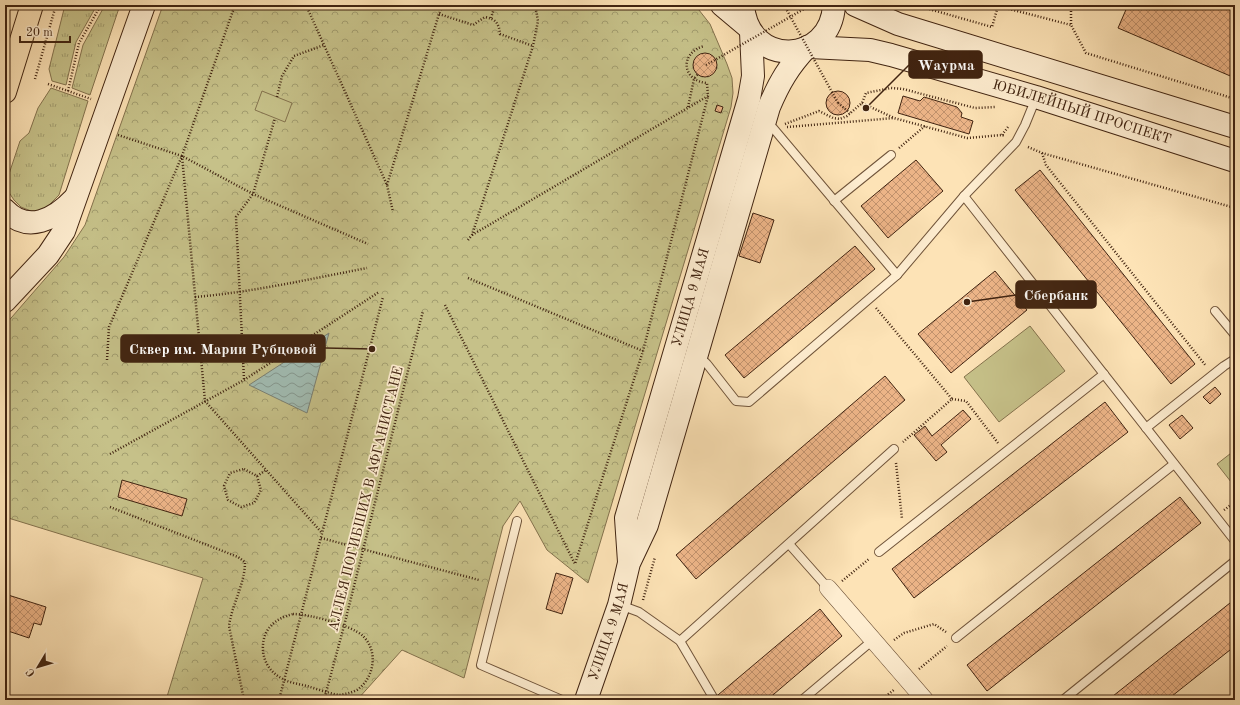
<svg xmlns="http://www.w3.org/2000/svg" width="1240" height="705" font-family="'Old Standard TT',serif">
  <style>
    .grass { fill: url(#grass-tufts); stroke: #84724d }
    .park { fill: url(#park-crowns); stroke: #84724d }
    .pitch { fill: #c6c189; stroke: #84724d }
    .water { fill: url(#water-waves); stroke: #7b8073 }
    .building { fill: url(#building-cross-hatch); stroke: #412411 }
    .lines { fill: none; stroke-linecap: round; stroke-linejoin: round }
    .service-casing { stroke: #70543a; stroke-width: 10 }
    .minor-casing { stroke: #70543a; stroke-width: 18 }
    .secondary-casing { stroke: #412411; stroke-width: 24 }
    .trunk-casing { stroke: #412411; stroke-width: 24 }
    .path { stroke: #412411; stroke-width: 2.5; stroke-dasharray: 1 2; stroke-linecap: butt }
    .service { stroke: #feedd0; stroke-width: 8 }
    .minor { stroke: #feedd0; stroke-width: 17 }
    .secondary { stroke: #feedd0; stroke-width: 22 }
    .trunk { stroke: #fde3b6; stroke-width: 22 }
    .path-bridge { stroke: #412411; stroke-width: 2.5; stroke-dasharray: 1 2; stroke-linecap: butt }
    .labels { text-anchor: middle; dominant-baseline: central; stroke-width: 3.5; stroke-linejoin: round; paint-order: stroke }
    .street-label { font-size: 14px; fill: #412411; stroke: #feedd0 }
    .leader { fill: none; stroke: #412411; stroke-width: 1.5 }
    .callout-dot { fill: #412411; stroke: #feedd0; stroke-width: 1.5 }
    .callout { fill: #412411; stroke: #412411; stroke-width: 1.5 }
    .callout-label { font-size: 15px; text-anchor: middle; font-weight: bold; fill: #fff }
  </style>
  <defs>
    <pattern id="grass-tufts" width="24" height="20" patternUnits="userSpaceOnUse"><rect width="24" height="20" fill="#c6c189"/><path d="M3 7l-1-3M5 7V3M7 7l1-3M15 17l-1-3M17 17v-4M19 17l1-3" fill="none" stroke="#a29d6f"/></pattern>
    <pattern id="park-crowns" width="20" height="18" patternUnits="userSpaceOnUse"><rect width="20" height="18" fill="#c6c189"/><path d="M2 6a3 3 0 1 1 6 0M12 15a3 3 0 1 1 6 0" fill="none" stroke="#a29d6f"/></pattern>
    <pattern id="water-waves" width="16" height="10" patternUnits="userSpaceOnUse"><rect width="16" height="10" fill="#a1bdb4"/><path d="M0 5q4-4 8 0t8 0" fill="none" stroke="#859991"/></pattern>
    <pattern id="building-cross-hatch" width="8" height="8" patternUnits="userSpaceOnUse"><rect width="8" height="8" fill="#ecb487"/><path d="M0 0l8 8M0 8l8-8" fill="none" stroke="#c1926d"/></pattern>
  </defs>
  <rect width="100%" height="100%" fill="#fde3b6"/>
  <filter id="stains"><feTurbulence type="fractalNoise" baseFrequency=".005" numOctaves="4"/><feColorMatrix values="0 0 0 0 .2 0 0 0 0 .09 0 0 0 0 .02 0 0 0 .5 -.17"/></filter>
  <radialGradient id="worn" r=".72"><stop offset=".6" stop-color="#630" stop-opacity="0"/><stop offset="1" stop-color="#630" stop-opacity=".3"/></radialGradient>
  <g class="grass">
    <polygon points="65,5 97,5 76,42 66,85 52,81 49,69"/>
    <polygon points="105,5 120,5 90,95 72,88 83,45"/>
    <polygon points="51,88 88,101 59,195 46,208 39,211 31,211 21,207 14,200 8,191 7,180 20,141 29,133 38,108"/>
  </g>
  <polygon class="park" points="163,5 695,5 710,24 727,64 732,78 733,93 731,107 588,583 547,550 520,501 503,526 464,678 402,650 357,700 166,700 203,578 5,517 5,325 64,257 85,225"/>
  <g class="pitch">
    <polygon points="262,91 292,103 285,122 255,110"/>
    <polygon points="1030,326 1065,371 999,422 964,377"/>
    <polygon points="1235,450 1235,487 1217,464"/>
  </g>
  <polygon class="water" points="329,333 307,413 249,385"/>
  <g class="building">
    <polygon points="1128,5 1235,5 1235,78 1118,28"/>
    <circle cx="705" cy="65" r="12"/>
    <circle cx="838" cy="103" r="12"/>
    <polygon points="903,96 920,101 924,97 957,107 962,113 961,117 973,121 969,134 898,113"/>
    <polygon points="717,105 723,107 721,113 715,111"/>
    <polygon points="916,160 943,191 888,238 861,206"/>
    <polygon points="1040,170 1195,364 1171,384 1015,190"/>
    <polygon points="753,213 774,220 760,263 739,256"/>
    <polygon points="855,246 875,269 744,378 725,355"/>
    <polygon points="995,271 1027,310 951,373 918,334"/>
    <polygon points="885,376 905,400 696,579 676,555"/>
    <polygon points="1215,387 1221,394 1210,404 1203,397"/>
    <polygon points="1105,402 1128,432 914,598 892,569"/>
    <polygon points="963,410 971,419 941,445 947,452 936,461 914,435 925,426 932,436"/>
    <polygon points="1182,415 1193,428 1180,439 1169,425"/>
    <polygon points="122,480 187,499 182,516 118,497"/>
    <polygon points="1180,497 1201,523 987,691 967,665"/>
    <polygon points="556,573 573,578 562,614 546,609"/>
    <polygon points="5,594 46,607 41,625 34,623 29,638 5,630"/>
    <polygon points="1235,599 1235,646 1167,700 1108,700"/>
    <polygon points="820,609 842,636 767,700 712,700"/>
  </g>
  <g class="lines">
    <defs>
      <g id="service">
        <polyline points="773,128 897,275"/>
        <polyline points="964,196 1235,541"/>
        <polyline points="834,201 891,155"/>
        <polyline points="1215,311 1235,335"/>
        <polyline points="698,355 707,364 736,401 749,402 897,275 964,196 1016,142 1025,125 1036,98"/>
        <polyline points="1146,428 1224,366 1235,359"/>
        <polyline points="517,521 481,665 562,700"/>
        <polyline points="789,544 828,588"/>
        <polyline points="879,552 1104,374"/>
        <polyline points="620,605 639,612 680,641 714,699"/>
        <polyline points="956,638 1174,464"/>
        <polyline points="680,641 894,449"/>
        <polyline points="802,700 873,640"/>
        <polyline points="1063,700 1235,561"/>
      </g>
      <polyline id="minor" points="828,588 925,700"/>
      <g id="secondary">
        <polyline points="722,5 747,26"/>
        <path d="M743,5C748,69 831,65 834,5"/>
        <polyline points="855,5 898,24 1235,127"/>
        <path id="s1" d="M810,47L870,50L891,55L1036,97L1235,161"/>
        <path d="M5,210C28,234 55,219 74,199"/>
        <polyline points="5,301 48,255 64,231 144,5"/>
        <path id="s2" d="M629,562L626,518L749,99L753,76L751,32"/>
        <path id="s3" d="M586,700L619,605L629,563L647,525L769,107C779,83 789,66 807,47"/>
      </g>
      <polyline id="trunk" points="5,92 32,5"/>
    </defs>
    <use href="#service" class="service-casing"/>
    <use href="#minor" class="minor-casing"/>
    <use href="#secondary" class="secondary-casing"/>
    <use href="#trunk" class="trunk-casing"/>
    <g class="path">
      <polyline points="306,5 387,185 393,212"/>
      <polyline points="915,5 992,27 998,6"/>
      <polyline points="994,5 1071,25"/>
      <polyline points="1071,5 1071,25 1086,53 1235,99"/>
      <path d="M439,14L473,25L485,17C496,19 499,24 500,34L533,46"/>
      <polyline points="491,18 495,5"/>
      <polyline points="35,79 56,5"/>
      <polyline points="48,84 91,99"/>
      <polyline points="68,91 79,43 101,5"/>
      <polyline points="277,97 282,76 294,56 324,45"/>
      <polyline points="838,103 850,113"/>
      <polyline points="862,103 894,118 967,138 1002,135 1005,136"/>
      <polyline points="688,107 694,79 698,74"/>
      <polyline points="785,124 819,111 833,118 840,119 847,116 862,103 866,93 891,88 903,89 975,108 996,107"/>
      <polyline points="787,127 894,118"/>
      <polyline points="118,135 182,156 253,194 368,244"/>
      <polyline points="1002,135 1008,127"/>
      <polyline points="1028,147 1042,153 1235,208"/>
      <polyline points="899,148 925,126"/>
      <polyline points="1042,153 1046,165 1206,366"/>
      <polyline points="182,156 205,401 322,533"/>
      <polyline points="387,185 439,14 443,5"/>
      <path d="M472,235L708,96L707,83C682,81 679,53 704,46"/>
      <polyline points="468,240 472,235 533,46 538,21 535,5"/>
      <polyline points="468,278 643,351"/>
      <path d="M195,297C253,292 310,279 367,268"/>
      <polyline points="445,305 575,564 643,351 708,96"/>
      <polyline points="876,308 952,399 903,442"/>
      <polyline points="107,360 109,327 182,156 235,5"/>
      <polyline points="244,379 236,217 253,194 275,118"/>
      <polyline points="952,399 966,401 998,443"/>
      <polyline points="110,454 244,380 379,292"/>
      <polyline points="896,463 902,519"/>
      <polygon points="244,469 257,476 261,490 254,503 241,507 228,500 224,486 230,473"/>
      <polyline points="257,476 266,470"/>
      <path d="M110,507L238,557L245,562C245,584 232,604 229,626L244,700"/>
      <polyline points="1224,510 1235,502"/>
      <polyline points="321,538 479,580"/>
      <polyline points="842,581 869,559"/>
      <polyline points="643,600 655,557"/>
      <path d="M293,614C309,614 351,625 363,636C379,652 374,678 357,690C351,693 345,694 339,695C328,693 317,689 307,686C299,684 290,683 283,679C266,671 259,653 265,635C270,623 281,617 293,614Z"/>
      <polyline points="894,640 904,633 934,624 946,632"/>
      <polyline points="919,669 947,646"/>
      <polyline points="279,700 383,297"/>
      <polyline points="324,700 344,626 423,311"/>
      <polyline points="881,700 895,689"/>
    </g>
    <use href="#service" class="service"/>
    <use href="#minor" class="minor"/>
    <use href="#secondary" class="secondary"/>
    <use href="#trunk" class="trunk"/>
    <g class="path-bridge">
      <polyline points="784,5 838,103"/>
      <polyline points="706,65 811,5"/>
    </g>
  </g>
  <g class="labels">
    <g class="street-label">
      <text stroke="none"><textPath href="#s1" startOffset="281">ЮБИЛЕЙНЫЙ ПРОСПЕКТ</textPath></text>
      <text stroke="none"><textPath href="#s2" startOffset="274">УЛИЦА 9 МАЯ</textPath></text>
      <text transform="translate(366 499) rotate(-76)">АЛЛЕЯ ПОГИБШИХ В АФГАНИСТАНЕ</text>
      <text stroke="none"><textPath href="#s3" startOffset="72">УЛИЦА 9 МАЯ</textPath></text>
    </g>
  </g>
  <path class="leader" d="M866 108L909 65M967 302L1016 295M372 349L325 348"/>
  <g class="callout-dot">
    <circle cx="866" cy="108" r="4"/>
    <circle cx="967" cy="302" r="4"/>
    <circle cx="372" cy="349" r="4"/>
  </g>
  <g class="callout">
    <rect x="909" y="51" width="73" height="27" rx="4"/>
    <rect x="1016" y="281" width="80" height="27" rx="4"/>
    <rect x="121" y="335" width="204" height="27" rx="4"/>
  </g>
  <g class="callout-label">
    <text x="946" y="70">Wаурма</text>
    <text x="1056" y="300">Сбербанк</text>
    <text x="223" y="354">Сквер им. Марии Рубцовой</text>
  </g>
  <rect width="1240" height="705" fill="none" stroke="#fde3b6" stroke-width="20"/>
  <rect x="6" y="6" width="1228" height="693" fill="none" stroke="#412411" stroke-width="2"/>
  <rect x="10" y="10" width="1220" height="685" fill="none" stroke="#412411"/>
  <g transform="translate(38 667) rotate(232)" stroke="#feedd0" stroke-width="3" paint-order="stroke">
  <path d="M0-3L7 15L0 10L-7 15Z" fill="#412411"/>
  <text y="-6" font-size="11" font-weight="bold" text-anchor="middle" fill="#412411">С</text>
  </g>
  <path d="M20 36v6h50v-6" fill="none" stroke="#412411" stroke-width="2"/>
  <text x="26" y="36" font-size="12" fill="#412411" stroke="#feedd0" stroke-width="3" paint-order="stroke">20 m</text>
  <rect width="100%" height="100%" filter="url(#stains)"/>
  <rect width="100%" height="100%" fill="url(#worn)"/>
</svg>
